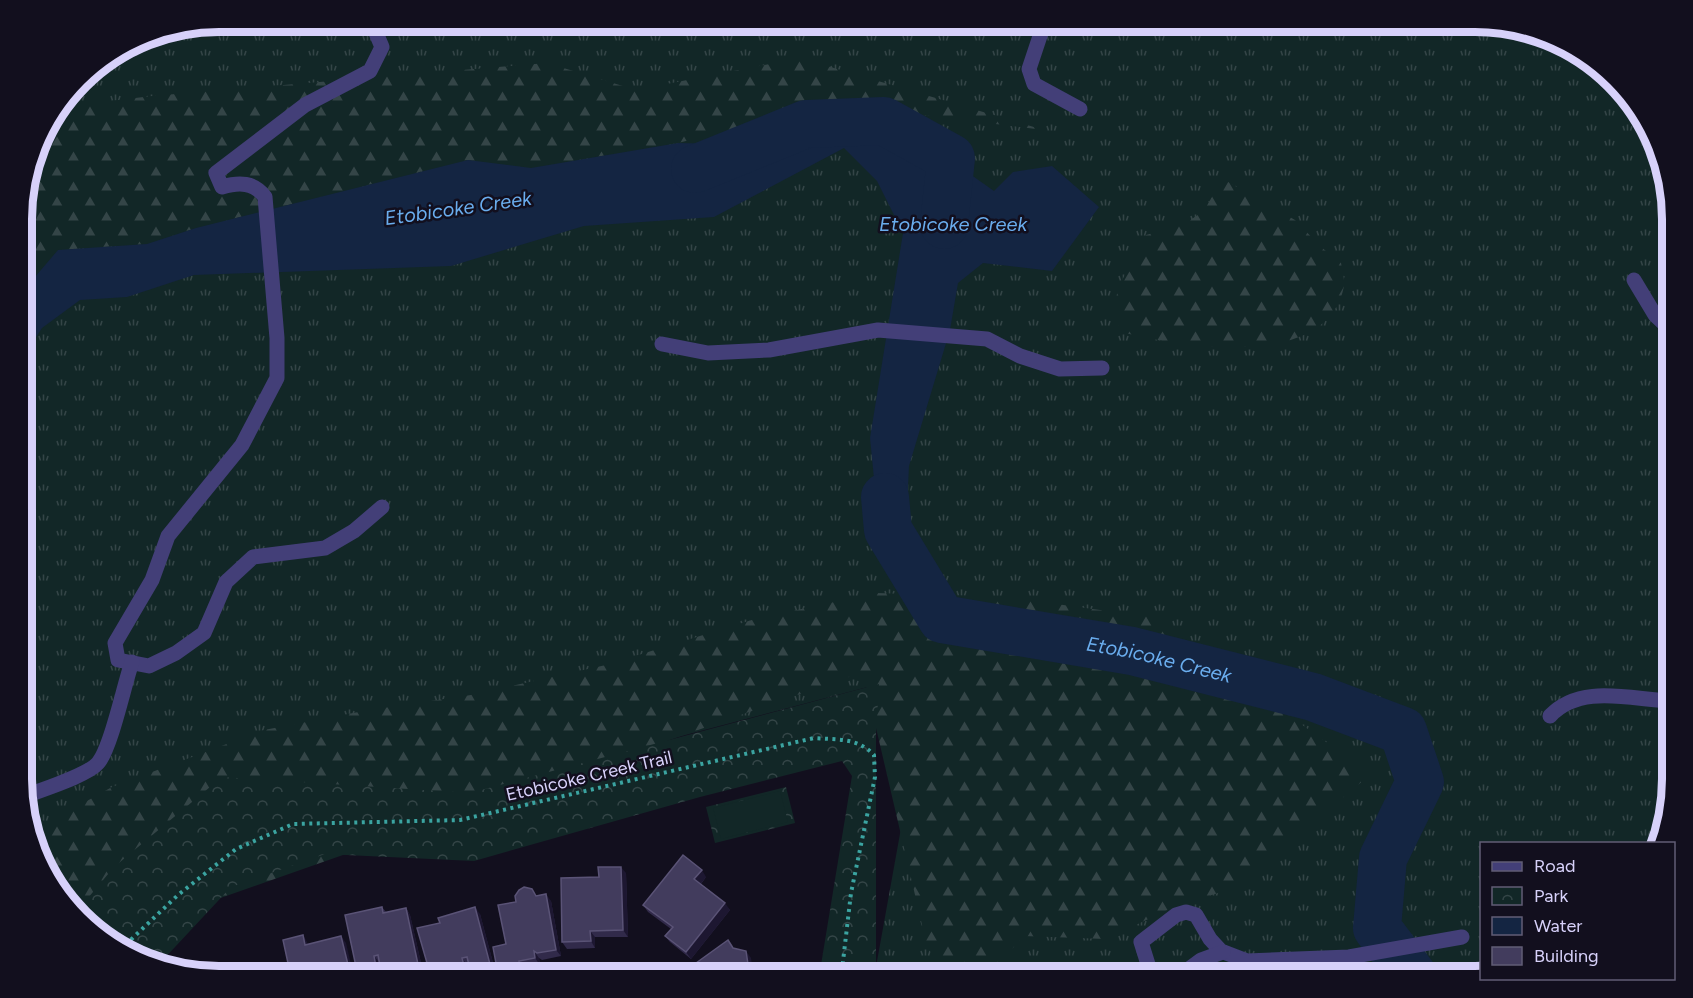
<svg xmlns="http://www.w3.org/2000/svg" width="1693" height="998" font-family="Figtree,sans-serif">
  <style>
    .grass { fill: url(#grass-tufts) }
    .forest { fill: url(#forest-firs) }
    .park { fill: url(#park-crowns) }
    .pitch { fill: #122727 }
    .water { fill: #142542 }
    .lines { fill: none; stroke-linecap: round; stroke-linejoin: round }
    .river { stroke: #142542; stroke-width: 48 }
    .path { stroke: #3ba4a1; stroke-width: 4; stroke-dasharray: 3 4.5; stroke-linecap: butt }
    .minor { stroke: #433f78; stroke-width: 15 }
    .wall { fill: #312a4a }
    .shaded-wall { fill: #1d1731 }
    .building { fill: #423c5d; stroke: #5a5376; stroke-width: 1.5 }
    .labels { text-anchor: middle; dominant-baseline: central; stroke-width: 5; stroke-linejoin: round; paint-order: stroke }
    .street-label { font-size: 18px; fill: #d7d1fa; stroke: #120f1e }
    .water-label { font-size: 20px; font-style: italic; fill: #6aadee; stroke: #120f1e }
    .rim { fill: none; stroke: #d7d1fa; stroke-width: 8 }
  </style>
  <defs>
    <pattern id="grass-tufts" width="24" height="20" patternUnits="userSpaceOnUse" patternTransform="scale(1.5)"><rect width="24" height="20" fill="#122727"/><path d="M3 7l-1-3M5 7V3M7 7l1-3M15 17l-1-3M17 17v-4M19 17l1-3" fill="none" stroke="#344547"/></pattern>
    <pattern id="forest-firs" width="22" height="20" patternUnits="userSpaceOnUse" patternTransform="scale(1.5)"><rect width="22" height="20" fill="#122727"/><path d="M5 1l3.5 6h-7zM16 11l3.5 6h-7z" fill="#344547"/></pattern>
    <pattern id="park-crowns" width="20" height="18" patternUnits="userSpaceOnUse" patternTransform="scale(1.5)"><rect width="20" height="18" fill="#122727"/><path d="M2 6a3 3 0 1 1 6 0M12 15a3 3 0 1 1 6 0" fill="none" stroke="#344547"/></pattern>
  </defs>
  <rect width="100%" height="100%" fill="#120f1e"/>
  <polygon class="grass" points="219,21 1475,21 1574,48 1639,109 1672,205 1672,792 1656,843 1482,844 1481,977 884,977 876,967 918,734 879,684 628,750 54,889 23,805 23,193 42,131 88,70 143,36"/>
  <g class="forest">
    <polygon points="800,58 1044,130 832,104 678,143 531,168 467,160 196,228 147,244 58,250 23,291 23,193 42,131 60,107 152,96 547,63 636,90"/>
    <path d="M1223,179L1295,220L1321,247L1341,263C1342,270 1345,280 1344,286C1328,372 1180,347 1121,332L1113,310L1119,286L1146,235C1166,230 1187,225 1203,211C1208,206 1216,187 1223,179Z"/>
    <polygon points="876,593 1006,597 1151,617 1371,774 1235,888 1178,905 1106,939 1024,936 986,977 942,977 926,942 863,672 107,938 54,889 33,831 112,787 264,730 369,710 471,695 606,665 755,619"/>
  </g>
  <g class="park">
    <polygon points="879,684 876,734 876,967 884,977 825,977 821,965 852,776 842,761 700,797 474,861 325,854 231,887 161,962 119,950 77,911 114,867 222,777 470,793"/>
    <polygon points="786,787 795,823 715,843 706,807"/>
  </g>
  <polygon class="pitch" points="780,791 788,822 721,839 713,808"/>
  <polygon class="water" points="869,123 916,136 994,191 1013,172 1052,166 1099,207 1052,271 983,263 958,283 950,330 909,466 904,571 876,499 870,438 903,233 877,181 844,148 714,217 584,226 451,266 194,275 127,297 80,300 42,328 23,357 23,291 58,250 147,244 196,228 468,160 531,168 678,143 764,145"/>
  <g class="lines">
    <g class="river">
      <polyline points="695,169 806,124 884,121 951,158 944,225"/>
      <path id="s1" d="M885,497L888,530L942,619L1132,651L1313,697L1403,731L1420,782L1383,858L1377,928L1414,977"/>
    </g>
    <path class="path" d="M120,950L178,895L236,849L293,824L460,820L814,738C837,740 857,737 874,755L875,777L851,893L842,970L845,977"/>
    <g class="minor">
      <path d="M371,21L382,47L370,71L305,105L216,173L222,187C239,182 254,182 265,197L277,338V378L242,445L168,536L152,580L115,643L118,660L149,666L176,653L204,633L226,582L253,557L325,548L354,531L382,507"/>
      <polyline points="1045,21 1029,69 1034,84 1080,109"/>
      <polyline points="1634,280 1655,315 1672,331"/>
      <polyline points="662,344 708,353 769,350 878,330 987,339 1020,356 1060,369 1102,368"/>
      <path d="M1550,716C1581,683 1632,700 1672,701"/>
      <path d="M23,797C40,790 87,776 98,763C111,748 124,685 132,662"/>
      <polyline points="1152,977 1141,942 1176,915 1186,912 1196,915 1210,939 1221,951 1247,961 1349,957 1462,937"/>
      <polyline points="1178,977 1201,960 1223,952"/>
    </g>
  </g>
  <g class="wall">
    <polygon points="626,873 628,937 595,937 595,948 567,949 562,942"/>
    <polygon points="706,877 701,884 730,910 691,959 670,942 665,936 671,929 648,912 643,905"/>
    <polygon points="537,896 551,901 561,956 542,960 539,958 540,965 523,968 525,977 500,977 498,974 516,902"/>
    <polygon points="382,907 386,912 406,908 410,915 424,976 420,977 382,977 379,962 359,977"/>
    <polygon points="480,914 496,974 494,977 474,977 471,973 469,964 431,977"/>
  </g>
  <g class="shaded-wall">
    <polygon points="621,867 626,873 628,937 623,930"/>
    <polygon points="702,870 706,877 699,886 694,879"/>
    <polygon points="546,894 551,901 561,956 556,950"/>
    <polygon points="725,903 730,910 691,959 686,952"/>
    <polygon points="475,907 480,914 496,974 494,977 489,977 487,974"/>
    <polygon points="406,908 410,915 424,976 419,969"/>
    <polygon points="590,931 595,937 595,948 591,941"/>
    <polygon points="303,935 307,942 309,951 305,945"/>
    <polygon points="341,936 346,943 354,977 351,977"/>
    <polygon points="534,951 539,958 540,965 535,958"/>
    <polygon points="746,951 751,958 753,971 748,964"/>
    <polygon points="374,956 379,962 382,977 374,977"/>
    <polygon points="462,958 467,965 470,977 467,977"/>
    <polygon points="519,961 523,968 525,977 524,977 521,973"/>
  </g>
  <g class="building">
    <polygon points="683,855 702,870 694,879 725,903 686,952 665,936 673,927 643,905"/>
    <polygon points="598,867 621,867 623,930 590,931 591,941 562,942 561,878 599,877"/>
    <polygon points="524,887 532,889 536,896 546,894 556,950 537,953 534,951 535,958 519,961 521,973 498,974 493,947 506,944 498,905 516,902 515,896 519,890"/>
    <polygon points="382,907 383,913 406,908 419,969 409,972 410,977 382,977 378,955 374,956 377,972 374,977 358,976 345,915"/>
    <polygon points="475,907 491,968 487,974 478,976 471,973 467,957 462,958 467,977 431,977 417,928 440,923 438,918"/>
    <polygon points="303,935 305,945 341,936 351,977 291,977 283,940"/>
    <polygon points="728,940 733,948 746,951 748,964 757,977 679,977 678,976"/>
    <polygon points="275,969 277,977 237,977 248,972 253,975"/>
  </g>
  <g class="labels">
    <g class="street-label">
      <text transform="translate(589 776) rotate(-13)">Etobicoke Creek Trail</text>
    </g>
    <g class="water-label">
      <text transform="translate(458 208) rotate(-8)">Etobicoke Creek</text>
      <text x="953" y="224">Etobicoke Creek</text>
      <text stroke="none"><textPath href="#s1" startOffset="358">Etobicoke Creek</textPath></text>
    </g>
  </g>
  <path d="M0 0H1693V998H0ZM219 32H1475A187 187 0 0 1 1662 219V779A187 187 0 0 1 1475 966H219A187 187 0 0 1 32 779V219A187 187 0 0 1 219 32Z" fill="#120f1e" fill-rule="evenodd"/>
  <path class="rim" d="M219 32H1475A187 187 0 0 1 1662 219V779A187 187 0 0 1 1475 966H219A187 187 0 0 1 32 779V219A187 187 0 0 1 219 32Z"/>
  <rect x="1480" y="842" width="195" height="138" fill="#120f1e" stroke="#615d76" stroke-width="1.5"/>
  <rect x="1492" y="862" width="30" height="9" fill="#433f78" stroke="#615d76" stroke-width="1.5"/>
  <text x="1534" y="872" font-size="18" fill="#d7d1fa">Road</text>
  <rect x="1492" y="887" width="30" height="18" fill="url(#park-crowns)" stroke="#615d76" stroke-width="1.5"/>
  <text x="1534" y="902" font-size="18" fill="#d7d1fa">Park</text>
  <rect x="1492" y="917" width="30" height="18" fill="#142542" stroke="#615d76" stroke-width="1.5"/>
  <text x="1534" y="932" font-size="18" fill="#d7d1fa">Water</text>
  <rect x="1492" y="947" width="30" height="18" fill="#423c5d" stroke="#615d76" stroke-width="1.5"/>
  <text x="1534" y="962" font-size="18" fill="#d7d1fa">Building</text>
</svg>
